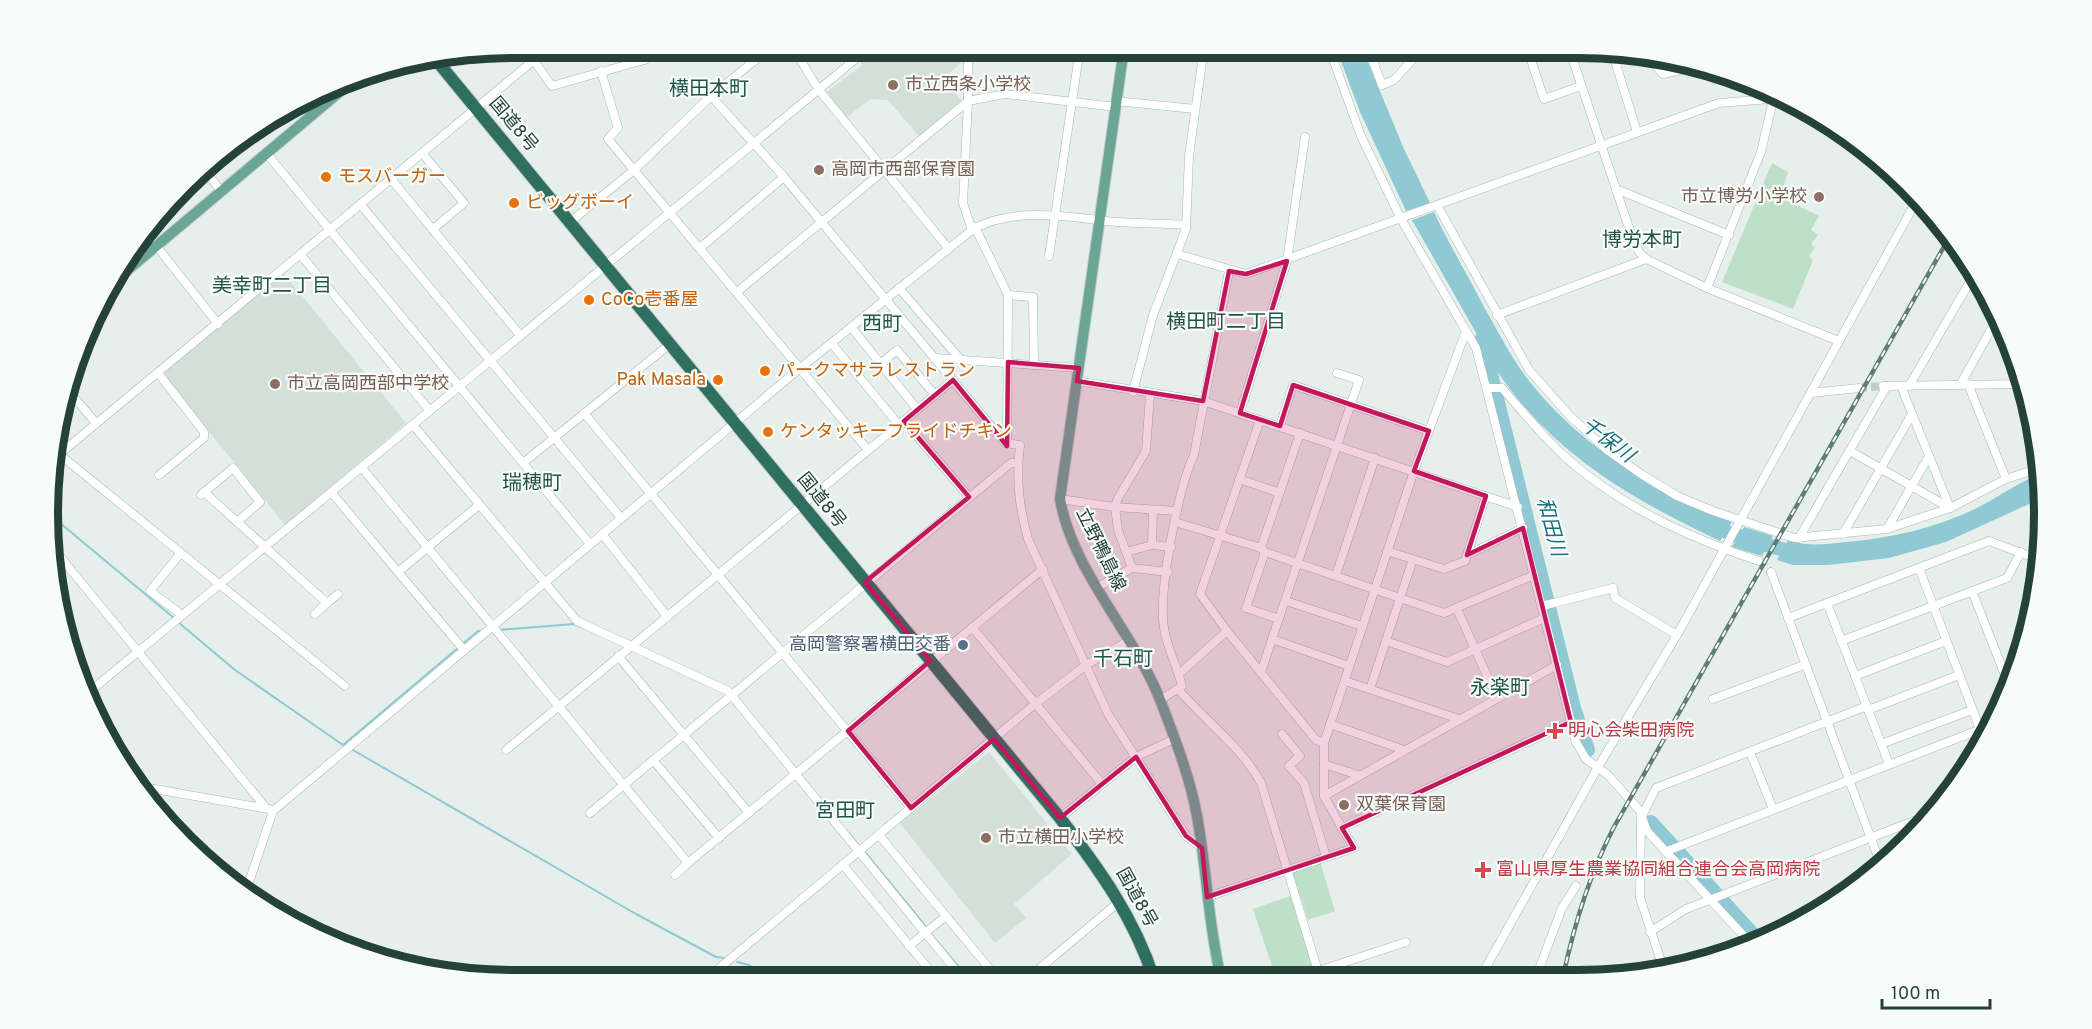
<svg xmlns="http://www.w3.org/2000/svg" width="2092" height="1029" font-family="Overpass,'Noto Sans JP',sans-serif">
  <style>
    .built { fill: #d4dfda }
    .green { fill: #bfe0c8 }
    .water { fill: #8ec9d4 }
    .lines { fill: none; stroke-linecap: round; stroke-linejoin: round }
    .stream { stroke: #8ec9d4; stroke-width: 2 }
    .river { stroke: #8ec9d4; stroke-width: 14 }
    .minor-tunnel { stroke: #bfccc8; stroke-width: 8; stroke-dasharray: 8 4; stroke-linecap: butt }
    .minor-casing { stroke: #a8b8b2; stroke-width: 9 }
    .major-casing { stroke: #c2cac8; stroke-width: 12 }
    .highway-casing { stroke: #c2cac8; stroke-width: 14 }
    .minor { stroke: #fff; stroke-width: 8 }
    .major { stroke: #6aa596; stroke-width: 10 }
    .highway { stroke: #2f6f62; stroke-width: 12 }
    .rail-casing { stroke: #5f7d75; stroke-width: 4.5 }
    .rail { stroke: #f7fbf9; stroke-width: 2; stroke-dasharray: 7; stroke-linecap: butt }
    .marked { fill: #c2185b; fill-opacity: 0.2; stroke: #c2185b; stroke-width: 4.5; stroke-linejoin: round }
    .education-dot { fill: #8d6e63; stroke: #f7fbf9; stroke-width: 2 }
    .food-dot { fill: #e8710a; stroke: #f7fbf9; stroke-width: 2 }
    .service-dot { fill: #5c6f8a; stroke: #f7fbf9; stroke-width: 2 }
    .health-dot { fill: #e0444e; stroke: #f7fbf9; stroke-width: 2 }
    .labels { text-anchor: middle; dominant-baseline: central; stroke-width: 4.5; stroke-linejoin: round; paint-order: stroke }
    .education-label { font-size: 18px; fill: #785e54; stroke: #f7fbf9; text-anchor: start }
    .street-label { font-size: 18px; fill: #24423a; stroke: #f7fbf9 }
    .food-label { font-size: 18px; fill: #c56008; stroke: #f7fbf9; text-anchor: start }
    .service-label { font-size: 18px; fill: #4e5e75; stroke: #f7fbf9; text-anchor: end }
    .health-label { font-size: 18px; fill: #be3a42; stroke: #f7fbf9; text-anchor: start }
    .neighbourhood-label { font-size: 20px; fill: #1f5548; stroke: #f7fbf9 }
    .water-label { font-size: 20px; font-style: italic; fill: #1c6f80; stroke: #f7fbf9 }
    .rim { fill: none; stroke: #24423a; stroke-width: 8 }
  </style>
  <rect width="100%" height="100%" fill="#e6efeb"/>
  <g class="built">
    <polygon points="850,48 935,48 939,52 944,48 963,48 963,61 944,78 961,100 919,136 888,100 870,99 846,118 827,92 862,65"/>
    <polygon points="284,274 406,423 285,525 161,373"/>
    <polygon points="989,752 1072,854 1014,904 1026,918 995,943 900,823"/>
  </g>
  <g class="green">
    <polygon points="1772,163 1788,172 1780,197 1819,216 1811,230 1818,235 1811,244 1815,248 1809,256 1813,260 1793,309 1722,282"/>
    <polygon points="1320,862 1335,911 1308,920 1292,871"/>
    <polygon points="1293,895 1317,966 1276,978 1253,909"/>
  </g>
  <g class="water">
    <polygon points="1336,48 1362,48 1404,149 1430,203 1406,211 1360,112"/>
    <polygon points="1802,108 1826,121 1823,129 1797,118"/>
    <path d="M1434,212C1449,244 1467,274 1483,305C1499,333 1513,362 1534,387C1586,450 1656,491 1732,522L1720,541C1631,499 1553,454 1497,371L1492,369L1478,340L1479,338L1412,220Z"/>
    <path d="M2040,474L2042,498L1946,542L1889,558L1828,565H1793L1777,560L1788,540C1806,547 1828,544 1847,542C1892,538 1935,528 1975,509C1997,498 2018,483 2040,474Z"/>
    <polygon points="1744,527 1773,536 1762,556 1732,547"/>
  </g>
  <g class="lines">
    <g class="stream">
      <polyline points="54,518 174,618"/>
      <polyline points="178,622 235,670 343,745 478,631 483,631"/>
      <polyline points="498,630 574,624 584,628"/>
      <polyline points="353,750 636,914 716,957 724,958"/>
      <polyline points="849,833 860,847"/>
      <polyline points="864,851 927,928"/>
      <polyline points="930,933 969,979"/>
      <polyline points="737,962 749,965 767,980"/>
    </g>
    <g class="river">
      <polyline points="1482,338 1574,708 1588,750"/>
      <polyline points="1710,524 1729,533 1800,555"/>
      <polyline points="1651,822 1761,943"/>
    </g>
    <g class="minor-tunnel">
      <polyline points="1859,388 1883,386"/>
      <polyline points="1759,561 1771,572"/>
    </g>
    <defs>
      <g id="minor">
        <polyline points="525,48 552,86 644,60 665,48"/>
        <polyline points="639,48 644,60"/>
        <polyline points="793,48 819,90 948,248"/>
        <polyline points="968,48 968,101 963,203 972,230"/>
        <polyline points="1329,48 1361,136 1401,219 1476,348 1576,742 1586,759 1608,775 1640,811 1647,831 1753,946"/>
        <polyline points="1368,48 1382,85 1394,80 1414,58 1411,48"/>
        <polyline points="1527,48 1544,99 1581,86"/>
        <polyline points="1569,48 1628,225 1639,252 1646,259 1707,288 1839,341"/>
        <polyline points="1612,51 1637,132"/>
        <polyline points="1646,55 1663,74 1698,66"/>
        <polyline points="1414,58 1422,48"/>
        <polyline points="601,71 618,128 608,139 868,450"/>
        <path d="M711,96L784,177L1005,443L1020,445C1016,479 1019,507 1028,539L1108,714L1186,836L1202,848"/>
        <polyline points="1116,101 1195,109"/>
        <polyline points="422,153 464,203 433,229"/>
        <polyline points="267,154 590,544"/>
        <polyline points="205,171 222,192"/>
        <polyline points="391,179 520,335"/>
        <polyline points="1616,189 1729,235"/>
        <polyline points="361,205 621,518"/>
        <polyline points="1437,205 1529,370 1570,416 1607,450 1641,474 1677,496 1713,511 1794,538 1887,529 1950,508 2006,479 2039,468"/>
        <polyline points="570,222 634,170 711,96 770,48"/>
        <polyline points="975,227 1008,295 1007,443"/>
        <polyline points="147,234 218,324"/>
        <polyline points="700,248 784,177"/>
        <polyline points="300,254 430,411"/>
        <polyline points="1177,254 1246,274 1719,103 1782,98"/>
        <polyline points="1049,256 1080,48"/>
        <polyline points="899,288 960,359"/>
        <polyline points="1707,288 1761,152 1773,100"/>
        <polyline points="737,292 968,101 1005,94 1116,107"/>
        <polyline points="1008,295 1033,297 1034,365"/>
        <polyline points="1497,315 1646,259"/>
        <polyline points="851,327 917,409"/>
        <polyline points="832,344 899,425"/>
        <polyline points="934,358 1079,368"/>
        <polyline points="880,364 897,350 935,395"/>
        <polyline points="158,373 204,432 204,438 159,475"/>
        <polyline points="1077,381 1203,401 1518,507"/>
        <polyline points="1968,384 2006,479"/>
        <polyline points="1960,385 1998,317"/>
        <polyline points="1883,386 2023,384"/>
        <polyline points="1901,386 1950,508"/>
        <polyline points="1909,386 1975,273"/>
        <path d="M1488,388H1502C1521,410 1540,433 1561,453C1617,505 1687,537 1759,561"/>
        <polyline points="67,389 96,423"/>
        <polyline points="1133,392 1153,315 1186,229 1189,156 1204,48"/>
        <polyline points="1811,393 1859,388"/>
        <polyline points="584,413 911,808"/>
        <polyline points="1240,413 1287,261 1305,137"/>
        <polyline points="904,421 969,497"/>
        <polyline points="413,425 577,621 728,691 963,979"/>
        <polyline points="1280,426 1293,385 1429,431"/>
        <polyline points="1850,451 1950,508"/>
        <polyline points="59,454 345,686"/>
        <polyline points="56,457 534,60 552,48"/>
        <polyline points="523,463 670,344"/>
        <polyline points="362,468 688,863 1043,569"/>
        <polyline points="1239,479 1280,493"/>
        <polyline points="204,492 327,603 315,614"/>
        <polyline points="332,493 398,572 479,505"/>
        <polyline points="201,495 233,468 260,502 237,522"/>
        <polyline points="1060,499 1115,507 1177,511"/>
        <polyline points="1175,522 1261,548 1265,552 1444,613 1534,575"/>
        <polyline points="1887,529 1929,456"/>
        <polyline points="602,534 667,616"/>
        <polyline points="1843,534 1912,414"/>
        <polyline points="1799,538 1887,386"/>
        <polyline points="1152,545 1153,510"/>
        <polyline points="53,548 266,808"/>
        <polyline points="1261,548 1300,433"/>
        <polyline points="1387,551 1444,569 1465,561 1467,555 1523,528"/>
        <polyline points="1126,552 1152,545 1171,547"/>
        <polyline points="1265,552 1246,608 1279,619"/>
        <polyline points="180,554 150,591 182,615"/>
        <polyline points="1467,555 1486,496"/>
        <polyline points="1132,568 1168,572"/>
        <polyline points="1919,568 1983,737"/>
        <polyline points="398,572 464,650"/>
        <polyline points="1771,572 1881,865"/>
        <polyline points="1336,575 1375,458"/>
        <polyline points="1098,587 1132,568 1118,530 1115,507 1118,498 1146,451 1150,394"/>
        <polyline points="1972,591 2010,688"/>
        <polyline points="1286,601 1362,626"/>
        <polyline points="327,603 338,594"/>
        <polyline points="1827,603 1889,764"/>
        <polyline points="1542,606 1613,588 1615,598 1677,635"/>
        <polyline points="1457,609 1497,698"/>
        <polyline points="1788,618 1989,541 2040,560"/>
        <polyline points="972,627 1102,784"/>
        <polyline points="1227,631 1200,594 1260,420"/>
        <polyline points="1272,639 1349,666"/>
        <polyline points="1386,641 1447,662 1544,618"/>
        <polyline points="1841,641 2007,578 2021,552"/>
        <polyline points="618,656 749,813"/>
        <polyline points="1261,672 1359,380 1337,373"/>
        <polyline points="1179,674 1227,631 1316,740 1324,743"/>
        <polyline points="1855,676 1946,641"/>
        <polyline points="1345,681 1459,719"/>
        <polyline points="1370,689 1413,559"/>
        <path d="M1179,690C1205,721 1241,746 1261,783L1320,978"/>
        <polyline points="88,693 869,48"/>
        <polyline points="1713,699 1804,665"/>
        <path d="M1160,700L1182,686C1177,666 1167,648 1164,628C1158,592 1178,489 1194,455L1229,271"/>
        <polyline points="1868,710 1959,675"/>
        <polyline points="1330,724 1404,750"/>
        <polyline points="1282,734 1300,756 1289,766 1304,783 1326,857"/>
        <polyline points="1881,744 1972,710"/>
        <polyline points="506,750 953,380"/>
        <polyline points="1750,752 1773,809"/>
        <polyline points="653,760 719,838"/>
        <polyline points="1324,764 1358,775"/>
        <polyline points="143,787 269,809"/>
        <polyline points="1324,796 1557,665"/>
        <polyline points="590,813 1011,463 1018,463"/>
        <polyline points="1060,818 1136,757 1174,739"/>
        <polyline points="1342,828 1324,796 1324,743 1414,471 1466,331"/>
        <polyline points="879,835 998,979"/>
        <polyline points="1667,851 1989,726"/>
        <polyline points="843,865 937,979"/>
        <polyline points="675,875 688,863"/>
        <path d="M245,894L273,811L799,369L972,230C1010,207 1065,216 1107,221C1133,224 1160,223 1186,225"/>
        <polyline points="1207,897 1354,848 1342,828 1571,722"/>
        <polyline points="1650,932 1686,909 1932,814"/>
        <polyline points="909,946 946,916"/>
        <polyline points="1041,968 1051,979"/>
        <polyline points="1587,969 1588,977"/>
        <polyline points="1664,970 1640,898 1641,818 1656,788 1867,706"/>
        <polyline points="1318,971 1406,942"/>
        <polyline points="1536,977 1562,908 1576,886"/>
        <polyline points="1480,978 1598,767 1677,635 1918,198"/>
        <polyline points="1027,979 1120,901"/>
        <polyline points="705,980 1035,704 1086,665 1130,640"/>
      </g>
      <g id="major">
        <path d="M1124,48L1060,499C1072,571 1135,634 1161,702C1175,739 1190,777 1197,816C1207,870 1208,925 1221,978"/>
        <polyline points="111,284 361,74"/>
      </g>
      <path id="highway" d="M437,61L1060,818C1099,869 1134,917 1154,979"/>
    </defs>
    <use href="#minor" class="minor-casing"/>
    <use href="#major" class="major-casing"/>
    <use href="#highway" class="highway-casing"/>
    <use href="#minor" class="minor"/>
    <use href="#major" class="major"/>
    <use href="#highway" class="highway"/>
    <defs>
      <path id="rail" d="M1563,977C1574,925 1589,875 1614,827L1950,236"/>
    </defs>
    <use href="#rail" class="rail-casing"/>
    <use href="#rail" class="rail"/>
  </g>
  <path class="marked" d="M1287,261L1240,413L1280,426L1293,385L1429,431L1414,471L1486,496L1467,555L1523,528L1571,722L1342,828L1354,848L1207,897L1202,848L1186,836L1136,757L1060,818L994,739L911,808L848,731L930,661L865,582L969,497L904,421L953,380L1007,446L1008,362L1079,368L1077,381L1203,401L1229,271L1246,274Z"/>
  <g class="education-dot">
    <circle cx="893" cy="85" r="6"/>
    <circle cx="819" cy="170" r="6"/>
    <circle cx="1819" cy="197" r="6"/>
    <circle cx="275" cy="384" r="6"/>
    <circle cx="1344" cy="805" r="6"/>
    <circle cx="986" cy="838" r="6"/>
  </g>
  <g class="food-dot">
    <circle cx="326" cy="177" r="6"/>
    <circle cx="514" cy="203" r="6"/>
    <circle cx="589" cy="300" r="6"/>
    <circle cx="765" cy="371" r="6"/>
    <circle cx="718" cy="380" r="6"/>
    <circle cx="768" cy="432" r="6"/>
  </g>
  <circle class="service-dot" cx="963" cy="645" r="6"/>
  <g class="health-dot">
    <path d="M1552 722h6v6h6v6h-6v6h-6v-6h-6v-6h6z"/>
    <path d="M1480 861h6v6h6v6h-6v6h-6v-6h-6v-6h6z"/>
  </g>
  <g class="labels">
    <g class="education-label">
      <text x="905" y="85">市立西条小学校</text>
      <text x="831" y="170">高岡市西部保育園</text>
      <text x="1807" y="197" text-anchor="end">市立博労小学校</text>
      <text x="287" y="384">市立高岡西部中学校</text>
      <text x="1356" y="805">双葉保育園</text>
      <text x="998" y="838">市立横田小学校</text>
    </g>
    <g class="street-label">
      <text transform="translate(513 125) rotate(50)">国道8号</text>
      <text transform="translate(821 501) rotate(51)">国道8号</text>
      <text transform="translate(1100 550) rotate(64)">立野鴨島線</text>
      <text transform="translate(1136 898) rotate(61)">国道8号</text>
    </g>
    <g class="food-label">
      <text x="338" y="177">モスバーガー</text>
      <text x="526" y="203">ビッグボーイ</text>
      <text x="601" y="300">CoCo壱番屋</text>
      <text x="777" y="371">パークマサラレストラン</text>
      <text x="706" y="380" text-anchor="end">Pak Masala</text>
      <text x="780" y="432">ケンタッキーフライドチキン</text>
    </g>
    <g class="service-label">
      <text x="951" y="645">高岡警察署横田交番</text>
    </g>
    <g class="health-label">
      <text x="1568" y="731">明心会柴田病院</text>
      <text x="1496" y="870">富山県厚生農業協同組合連合会高岡病院</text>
    </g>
    <g class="neighbourhood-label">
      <text x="709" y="90">横田本町</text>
      <text x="1642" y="241">博労本町</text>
      <text x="272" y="287">美幸町二丁目</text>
      <text x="1226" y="323">横田町二丁目</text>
      <text x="882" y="325">西町</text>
      <text x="532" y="484">瑞穂町</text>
      <text x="1123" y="660">千石町</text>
      <text x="1500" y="689">永楽町</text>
      <text x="845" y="812">宮田町</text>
    </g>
    <g class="water-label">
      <text transform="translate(1607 441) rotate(37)">千保川</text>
      <text transform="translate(1550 527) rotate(75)">和田川</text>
    </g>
  </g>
  <path d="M0 0H2092V1029H0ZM514 58H1578A456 456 0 0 1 2034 514V514A456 456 0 0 1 1578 970H514A456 456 0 0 1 58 514V514A456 456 0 0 1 514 58Z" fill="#f7fbf9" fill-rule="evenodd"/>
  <path class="rim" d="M514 58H1578A456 456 0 0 1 2034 514V514A456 456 0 0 1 1578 970H514A456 456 0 0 1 58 514V514A456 456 0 0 1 514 58Z"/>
  <path d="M1882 999v9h108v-9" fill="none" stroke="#24423a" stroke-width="3"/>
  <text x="1891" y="999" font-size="18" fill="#24423a" stroke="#f7fbf9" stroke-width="4.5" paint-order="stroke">100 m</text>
</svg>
